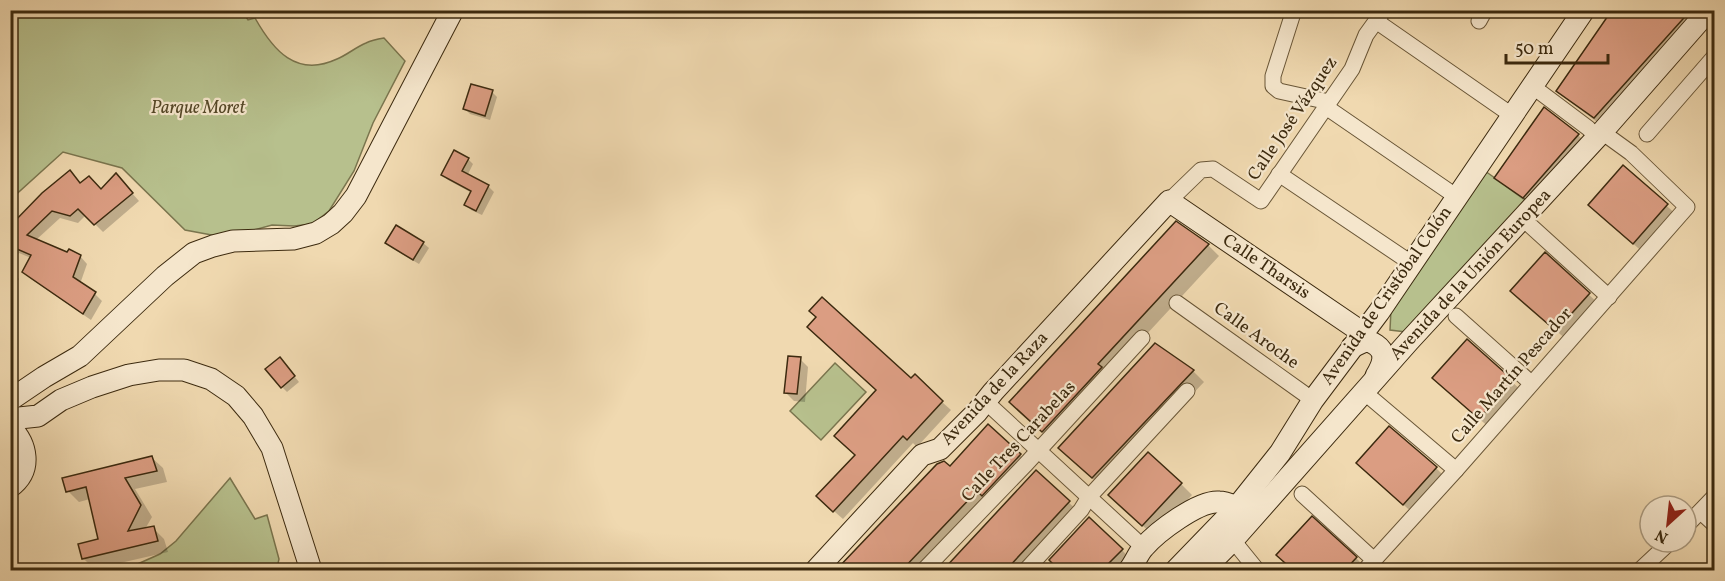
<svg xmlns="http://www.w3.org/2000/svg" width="1725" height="581" font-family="Vollkorn,serif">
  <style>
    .green { fill: #b7c08d; stroke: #7a754e; stroke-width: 1.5 }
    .shadow { fill: #0003 }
    .building { fill: #db9d82; stroke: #3c2a0f; stroke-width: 1.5 }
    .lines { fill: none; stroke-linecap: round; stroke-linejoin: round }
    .street-casing { stroke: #695637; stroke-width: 17 }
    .secondary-casing { stroke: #3c2a0f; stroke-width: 23 }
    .street { stroke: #f5e6cc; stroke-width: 15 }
    .secondary { stroke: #f5e6cc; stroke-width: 21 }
    .labels { text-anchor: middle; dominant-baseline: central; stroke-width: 4.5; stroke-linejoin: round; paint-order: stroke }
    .park-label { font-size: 18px; font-style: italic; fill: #554828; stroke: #f5e6cc }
    .street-label { font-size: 18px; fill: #3c2a0f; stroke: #f5e6cc }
  </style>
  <rect width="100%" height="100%" fill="#f0d9b0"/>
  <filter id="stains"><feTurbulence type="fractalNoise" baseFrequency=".00333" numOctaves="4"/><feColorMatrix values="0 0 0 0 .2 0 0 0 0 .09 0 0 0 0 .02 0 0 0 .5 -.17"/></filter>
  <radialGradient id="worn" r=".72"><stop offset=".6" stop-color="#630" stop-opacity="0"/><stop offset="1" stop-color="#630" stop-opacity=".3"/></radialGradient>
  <g class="green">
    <path d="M10,11H242L248,20L255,18C273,50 296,78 337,59C347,55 356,47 366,43C372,40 378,39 384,38L405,61L373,123L354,171L329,211L312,224L294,226L272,225L250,231L217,236L185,230L122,168L63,152L11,199Z"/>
    <polygon points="1485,171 1526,200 1406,332 1390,330 1391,309"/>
    <polygon points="835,363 866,392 821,440 790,411"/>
    <polygon points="230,478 255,519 267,515 279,559 277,568 273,570 235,570 227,569 224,570 124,570 160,554 176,541"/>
  </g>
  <g class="shadow">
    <polygon points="1679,10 1697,27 1605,128 1569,101 1558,90"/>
    <polygon points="492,92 497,97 490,120 470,114 465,109"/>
    <polygon points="1544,109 1578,135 1589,146 1534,208 1507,188 1496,177"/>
    <polygon points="468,159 473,164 467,176 488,186 494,192 482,215 471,210 466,204 472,193 448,180 443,175"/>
    <polygon points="1623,167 1678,216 1645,254 1601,216"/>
    <polygon points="123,183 139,201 103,232 86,215 78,223 60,218 36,240 67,254 80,256 87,264 80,284 95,294 102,301 91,320 31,279 24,272 31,258 19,253 14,262 10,260 10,226 81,184 102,191"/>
    <polygon points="396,227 423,243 429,248 419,264 392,248 387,243"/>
    <polygon points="1208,245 1219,256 1108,376 1054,442 1022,413"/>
    <polygon points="1545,254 1600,305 1568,341 1523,302"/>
    <polygon points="10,271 19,279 10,291"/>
    <polygon points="1467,341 1523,392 1491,429 1445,389"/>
    <polygon points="800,359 808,367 805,402 794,401 786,393"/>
    <polygon points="285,365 299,382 287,392 282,387"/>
    <polygon points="1193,371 1204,382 1103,488 1071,459"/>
    <polygon points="911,381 942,402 951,410 917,447 913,443 843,519 827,505 857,455"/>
    <polygon points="1020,455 1030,466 923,570 838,570 938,465 950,468"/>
    <polygon points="151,457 163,468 167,482 135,489 152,517 145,529 153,528 164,539 168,552 94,569 83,558 100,540 90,499 79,502 68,491"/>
    <polygon points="1436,468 1447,479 1415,515 1369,474"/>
    <polygon points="1036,472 1080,513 1027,570 945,570"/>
    <polygon points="1181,484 1192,495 1154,536 1121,506"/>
    <polygon points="1122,550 1132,561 1124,570 1052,570 1056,566"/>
    <polygon points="1278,555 1356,558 1367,569 1294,570"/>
  </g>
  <g class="building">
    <polygon points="1612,10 1691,10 1594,118 1556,91"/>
    <polygon points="471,84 493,90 485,116 463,109"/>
    <polygon points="1544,107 1579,134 1523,198 1494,178"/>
    <polygon points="454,150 469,158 462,171 489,185 476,211 464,205 471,191 441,175"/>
    <polygon points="1623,165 1668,204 1633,244 1588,205"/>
    <polygon points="70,170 80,183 89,176 101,189 116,173 133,193 94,225 78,209 70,216 52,211 27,235 67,252 69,249 81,255 73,277 96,292 83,314 22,272 31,255 10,246 10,226 42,193"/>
    <polygon points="1176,221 1209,244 1098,364 1102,367 1042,432 1009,402"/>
    <polygon points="396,225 424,242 413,260 385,243"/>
    <polygon points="1545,252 1590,293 1556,331 1510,291"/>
    <polygon points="822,297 911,378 915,374 943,401 907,440 903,436 833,512 816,496 855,455 834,436 876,390 807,327 816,317 809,311"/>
    <polygon points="1467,339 1513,380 1479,419 1432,378"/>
    <polygon points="1155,343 1194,370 1092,478 1058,448"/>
    <polygon points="788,356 801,357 797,394 784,393"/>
    <polygon points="280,357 295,376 281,388 265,369"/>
    <polygon points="988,424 1021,454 982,496 977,491 902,570 836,570 937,464 944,461 950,466"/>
    <polygon points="1389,426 1437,467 1403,505 1356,463"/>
    <polygon points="1148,452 1182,483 1142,526 1108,495"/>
    <polygon points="152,456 157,471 125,478 141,505 128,531 154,526 158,541 82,559 78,544 98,539 86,487 66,492 62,478"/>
    <polygon points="1036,470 1070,501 1006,570 943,570"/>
    <polygon points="1312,516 1357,557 1345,570 1293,570 1276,555"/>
    <polygon points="1089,517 1123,549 1102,570 1050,570 1054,565 1049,560"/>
  </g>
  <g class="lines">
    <defs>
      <g id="street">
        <polyline points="1294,10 1273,76 1273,86 1279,91 1329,102"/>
        <polyline points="1376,21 1513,116"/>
        <polyline points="1479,21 1485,10"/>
        <polyline points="1532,86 1588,128 1597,137"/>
        <polyline points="1326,107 1457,197"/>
        <polyline points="1647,134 1714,57"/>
        <polyline points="1279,174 1411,263"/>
        <polyline points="1169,201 1201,170 1213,169 1261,201 1352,69 1366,35 1384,10"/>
        <polyline points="1522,218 1609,297"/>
        <polyline points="1177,303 1313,400"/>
        <polyline points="1456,316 1531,383"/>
        <polyline points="1364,392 1456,470"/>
        <polyline points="986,402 1143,547"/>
        <polyline points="1302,494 1374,560"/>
        <polyline points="1701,512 1714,524"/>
        <polyline points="1686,526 1714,497"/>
        <polyline points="1227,533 1257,570"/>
        <polyline points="924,570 1026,464 1142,338"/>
        <polyline points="1026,570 1081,510 1089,497 1187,391"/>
        <polyline points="1365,570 1456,470 1687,207 1631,153 1602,132"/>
        <polyline points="1640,570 1670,542"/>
      </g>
      <g id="secondary">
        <path d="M1352,347C1357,345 1362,342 1366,341C1369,341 1373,343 1376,345C1388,353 1382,366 1376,376"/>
        <polyline points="10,400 44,377 80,356 165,276 194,253 213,246 233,241 293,239 316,233 331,224 343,213 356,196 453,10"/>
        <polyline points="10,419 38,416 61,400 92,387 129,375 159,370 184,370 211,379 236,396 253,416 272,448 311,570"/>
        <path d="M10,427C27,444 33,470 10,487"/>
        <polyline points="816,570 922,455 940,449 977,412 993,392 1169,201 1363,333"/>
        <path d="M1129,570C1135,563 1138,553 1144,547C1157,532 1199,500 1219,502C1225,502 1232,505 1237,507"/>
        <polyline points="1176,570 1237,507 1280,453 1313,400 1379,312 1584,10"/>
        <polyline points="1203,570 1233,540 1409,341 1602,132 1709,10"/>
      </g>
    </defs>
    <use href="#street" class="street-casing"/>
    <use href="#secondary" class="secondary-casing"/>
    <use href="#street" class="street"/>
    <use href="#secondary" class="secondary"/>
  </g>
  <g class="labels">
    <g class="park-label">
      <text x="198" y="108">Parque Moret</text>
    </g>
    <g class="street-label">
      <text transform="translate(1293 119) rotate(-56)">Calle José Vázquez</text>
      <text transform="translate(1266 267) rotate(34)">Calle Tharsis</text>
      <text transform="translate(1471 275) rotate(-47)">Avenida de la Unión Europea</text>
      <text transform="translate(1387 296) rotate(-55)">Avenida de Cristóbal Colón</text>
      <text transform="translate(1256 336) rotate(36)">Calle Aroche</text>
      <text transform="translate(1512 376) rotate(-49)">Calle Martín Pescador</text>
      <text transform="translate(995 389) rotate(-47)">Avenida de la Raza</text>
      <text transform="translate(1019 442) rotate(-47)">Calle Tres Carabelas</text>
    </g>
  </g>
  <rect width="1725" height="581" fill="none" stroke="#f0d9b0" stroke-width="36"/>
  <rect x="12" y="12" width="1701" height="557" fill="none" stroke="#3c2a0f" stroke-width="3"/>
  <rect x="18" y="18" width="1689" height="545" fill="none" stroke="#3c2a0f" stroke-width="1.5"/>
  <g transform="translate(1668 524) rotate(207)"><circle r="28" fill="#f5e6cc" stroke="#ab9b80" stroke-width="1.5"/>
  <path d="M0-4.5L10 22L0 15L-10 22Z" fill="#8f2418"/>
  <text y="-9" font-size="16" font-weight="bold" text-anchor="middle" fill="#3c2a0f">N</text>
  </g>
  <path d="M1506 54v9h102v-9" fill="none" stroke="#3c2a0f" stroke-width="3"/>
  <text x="1515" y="54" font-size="18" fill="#3c2a0f" stroke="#f5e6cc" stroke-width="4.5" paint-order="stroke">50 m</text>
  <rect width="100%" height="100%" filter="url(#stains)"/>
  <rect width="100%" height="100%" fill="url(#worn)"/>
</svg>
